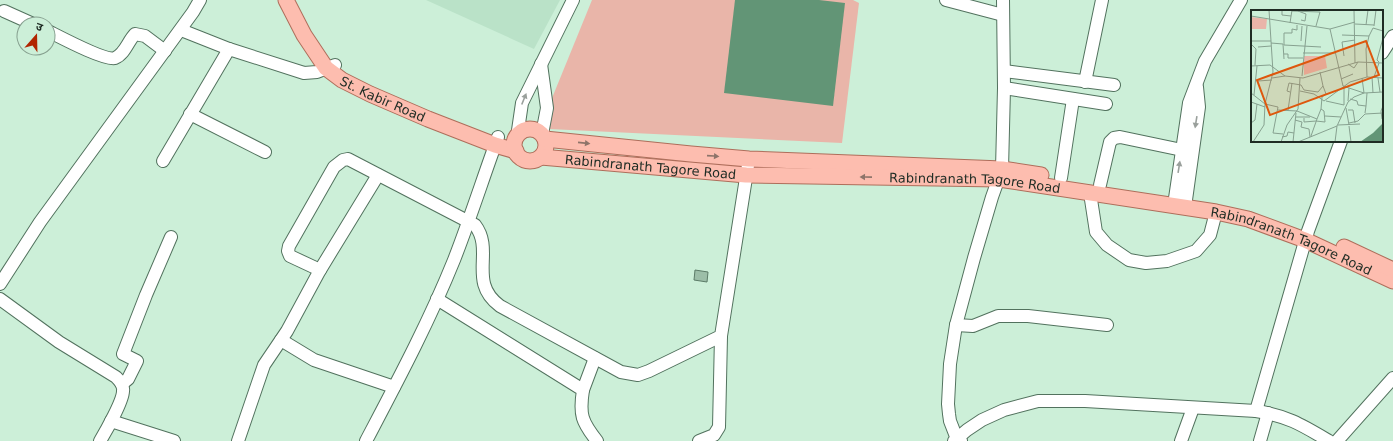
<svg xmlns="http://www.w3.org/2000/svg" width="1393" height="441" font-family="'DejaVu Sans','Noto Sans Devanagari',sans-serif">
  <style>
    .built { fill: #bae2c8 }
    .green { fill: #e9b5a9 }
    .water { fill: #629576 }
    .building { fill: #9cbea8; stroke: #5b7b67 }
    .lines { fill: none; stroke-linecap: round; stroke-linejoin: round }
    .minor-casing { stroke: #52725e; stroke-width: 14 }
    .major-casing { stroke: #ae6e5b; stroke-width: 17 }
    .minor { stroke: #fff; stroke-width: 12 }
    .major { stroke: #fdbdaf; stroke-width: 15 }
    .oneway { fill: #9aa09c }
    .oneway2 { fill: #8e746a }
    .labels { text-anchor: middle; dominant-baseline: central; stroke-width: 3; stroke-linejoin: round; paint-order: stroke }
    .street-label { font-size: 13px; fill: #1f2c24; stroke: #ccefd8 }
    .inset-road { fill: none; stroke: #87a190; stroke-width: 1 }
    .view { fill: #de570d; fill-opacity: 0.15; stroke: #de570d; stroke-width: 2 }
    .inset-edge { fill: none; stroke: #1f2c24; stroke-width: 2 }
  </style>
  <rect width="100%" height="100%" fill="#ccefd8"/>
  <polygon class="built" points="426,0 560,0 534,49"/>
  <polygon class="green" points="592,0 853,0 859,3 842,143 549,129 550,103"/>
  <polygon class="water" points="735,0 819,0 845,3 833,106 724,93"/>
  <polygon class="building" points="695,270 708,272 707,282 694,280"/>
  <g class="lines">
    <defs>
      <g id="minor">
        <polyline points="946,0 1003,15"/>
        <polyline points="4,11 33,24"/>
        <polyline points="181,30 229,49 304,73 317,72 335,65"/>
        <path d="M48,31C60,37 105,61 115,58C125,54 128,41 135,34L145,36L165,51"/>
        <polyline points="1382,53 1393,36"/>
        <polyline points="541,64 547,108 542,134"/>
        <polyline points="1004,71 1114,85"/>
        <polyline points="1085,82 1102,0"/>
        <polyline points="1004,88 1106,104"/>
        <polyline points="190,114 265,152"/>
        <polyline points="517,137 522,103 573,0"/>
        <polyline points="163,161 229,49"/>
        <polyline points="1061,178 1073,99"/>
        <polyline points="1100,185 1110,142 1114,138 1120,137 1182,150"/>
        <polyline points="1090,193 1096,232 1107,245 1129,260 1146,263 1167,261 1196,251 1210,235 1216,212"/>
        <polyline points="1174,205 1189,103 1205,61 1241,0"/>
        <polyline points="1185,207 1199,107 1197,87"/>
        <path d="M320,270L290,256L288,251L289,246L334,167L343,160L348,159L475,225C495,251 467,282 500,306L621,372L638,375L649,371L721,336L749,159"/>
        <polyline points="0,284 40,222 193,12 200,0"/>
        <path d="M0,299L59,342L116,377C120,381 124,385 123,391C123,401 106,431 100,441"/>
        <path d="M437,299L583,390C579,415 582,422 597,441"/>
        <polyline points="956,325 973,326 998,316 1028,316 1107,325"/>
        <polyline points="281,340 314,360 394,387"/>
        <polyline points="122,384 128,379 137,361 123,354 146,295 171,237"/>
        <polyline points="583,390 595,358"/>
        <path d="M1256,411C1288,416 1302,425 1329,441"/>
        <polyline points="111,421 174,441"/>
        <polyline points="238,441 264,365 287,331 320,270 378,175"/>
        <path d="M366,441C397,382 429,322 454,260C470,219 483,178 498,137"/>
        <polyline points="699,441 714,435 719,427 721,336"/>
        <polyline points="954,441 967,430 982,420 1004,410 1038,401 1085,401 1256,411 1308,231 1341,141"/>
        <polyline points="961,441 957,439 950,421 949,414 948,404 950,364 956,325 974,258 992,197 1002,169 1004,88 1003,0"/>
        <polyline points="1181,441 1193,408"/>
        <polyline points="1260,441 1268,413"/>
        <polyline points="1337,441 1393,378"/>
      </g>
      <g id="major">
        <path id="s1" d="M286,0L304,35L326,68L342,80L370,94L428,119L495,145L516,151"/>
        <circle cx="530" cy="145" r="16"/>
        <polyline points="545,139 691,154 749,159 1002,169 1041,175"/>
        <path id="s2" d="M541,157L746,175L999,179L1216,212L1248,219L1305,240L1393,281"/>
        <polyline points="1344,247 1393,270"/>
      </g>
    </defs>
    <use href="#minor" class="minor-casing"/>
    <use href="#major" class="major-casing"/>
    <use href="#minor" class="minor"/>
    <use href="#major" class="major"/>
  </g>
  <defs><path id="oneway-solid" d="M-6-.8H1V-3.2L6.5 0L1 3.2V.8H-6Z"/></defs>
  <g class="oneway">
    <use href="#oneway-solid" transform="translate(524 99) rotate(-68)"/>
    <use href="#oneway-solid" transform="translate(1196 122) rotate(99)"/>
    <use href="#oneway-solid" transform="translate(1179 167) rotate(-81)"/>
  </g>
  <g class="oneway2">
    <use href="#oneway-solid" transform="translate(584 143) rotate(6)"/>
    <use href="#oneway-solid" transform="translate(713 156) rotate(4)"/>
    <use href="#oneway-solid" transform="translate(866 177) rotate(-179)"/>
  </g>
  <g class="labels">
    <g class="street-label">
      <text stroke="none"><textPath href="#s1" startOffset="144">St. Kabir Road</textPath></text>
      <text stroke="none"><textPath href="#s2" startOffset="110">Rabindranath Tagore Road</textPath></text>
      <text stroke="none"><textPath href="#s2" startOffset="435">Rabindranath Tagore Road</textPath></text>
      <text stroke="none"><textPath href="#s2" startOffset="759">Rabindranath Tagore Road</textPath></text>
    </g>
  </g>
  <g transform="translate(1251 10)">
    <rect width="132" height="132" fill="#ccefd8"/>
    <path d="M0,7L16,9L15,19H0ZM53,46H74L76,58L53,65Z" fill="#e9b5a9"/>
    <path d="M132,113V132H109L122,123Z" fill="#629576"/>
    <path class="inset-road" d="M31,0V5L40,6M103,0L104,53M41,1L69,2L65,16M47,1L55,4L54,11L50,10M0,6L79,19L104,12M39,13L41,0M104,14L123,15M46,15V20L41,19V23H33V35L70,37M115,15L117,0M123,16L125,0M79,19L92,76L113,83M91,25L118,26M0,31H20M50,31L51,16M20,33L32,34L33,49M0,34L5,39L4,55M7,37L20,36M52,43H85M33,44H37V48H52M93,46L91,32L104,30M128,52L126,50L132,28M97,54L103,58L107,52M0,56L19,55L34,66L52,68L107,52L132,53M51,66L56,16M116,67L132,68M121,67L122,83M123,67L128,53M21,68L34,66M111,68L113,83M127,68L129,82M90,69L102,64M7,71L21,70M49,81L63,84L73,91L99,72L116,67L115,39L118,26L122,18L132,21M39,82L36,81L38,73L50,75L53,80L67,82L72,76L69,62M0,83L14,94L27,97L22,123L32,124M3,85L6,56M99,89L106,91L107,95L115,96L114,103M75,91L93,95V78M97,91L98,78M0,92L14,97M115,96L116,83M95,98L98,115M70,99L71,87L75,84L72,76M27,100L46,101L66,109L60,126M37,100L41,73M97,100H102L104,113M74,106L90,107M45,107H59M53,108V112L65,111M131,109L130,101L132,96M44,110L51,112L50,117L58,119L59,127M65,111L74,112L73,101L70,99L66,109M0,113L4,110L6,94M98,113L107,111L114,104L132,103M87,115L109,114M98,116L100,132M31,127L36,126L37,122L43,123M2,132L13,115L14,94L22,62L18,0M30,132L36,115L47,99L49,68M42,132L45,103M47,132L86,116L97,92L103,87L113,83L132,82M84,132L86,116"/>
    <path class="view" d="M115,31L128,65L19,105L6,70Z"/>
    <rect width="132" height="132" class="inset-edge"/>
  </g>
  <g transform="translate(36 36) rotate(20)"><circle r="19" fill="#ccefd8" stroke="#87a190"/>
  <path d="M0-3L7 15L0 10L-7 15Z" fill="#b12500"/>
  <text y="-6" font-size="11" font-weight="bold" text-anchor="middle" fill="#1f2c24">उ</text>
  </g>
</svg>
